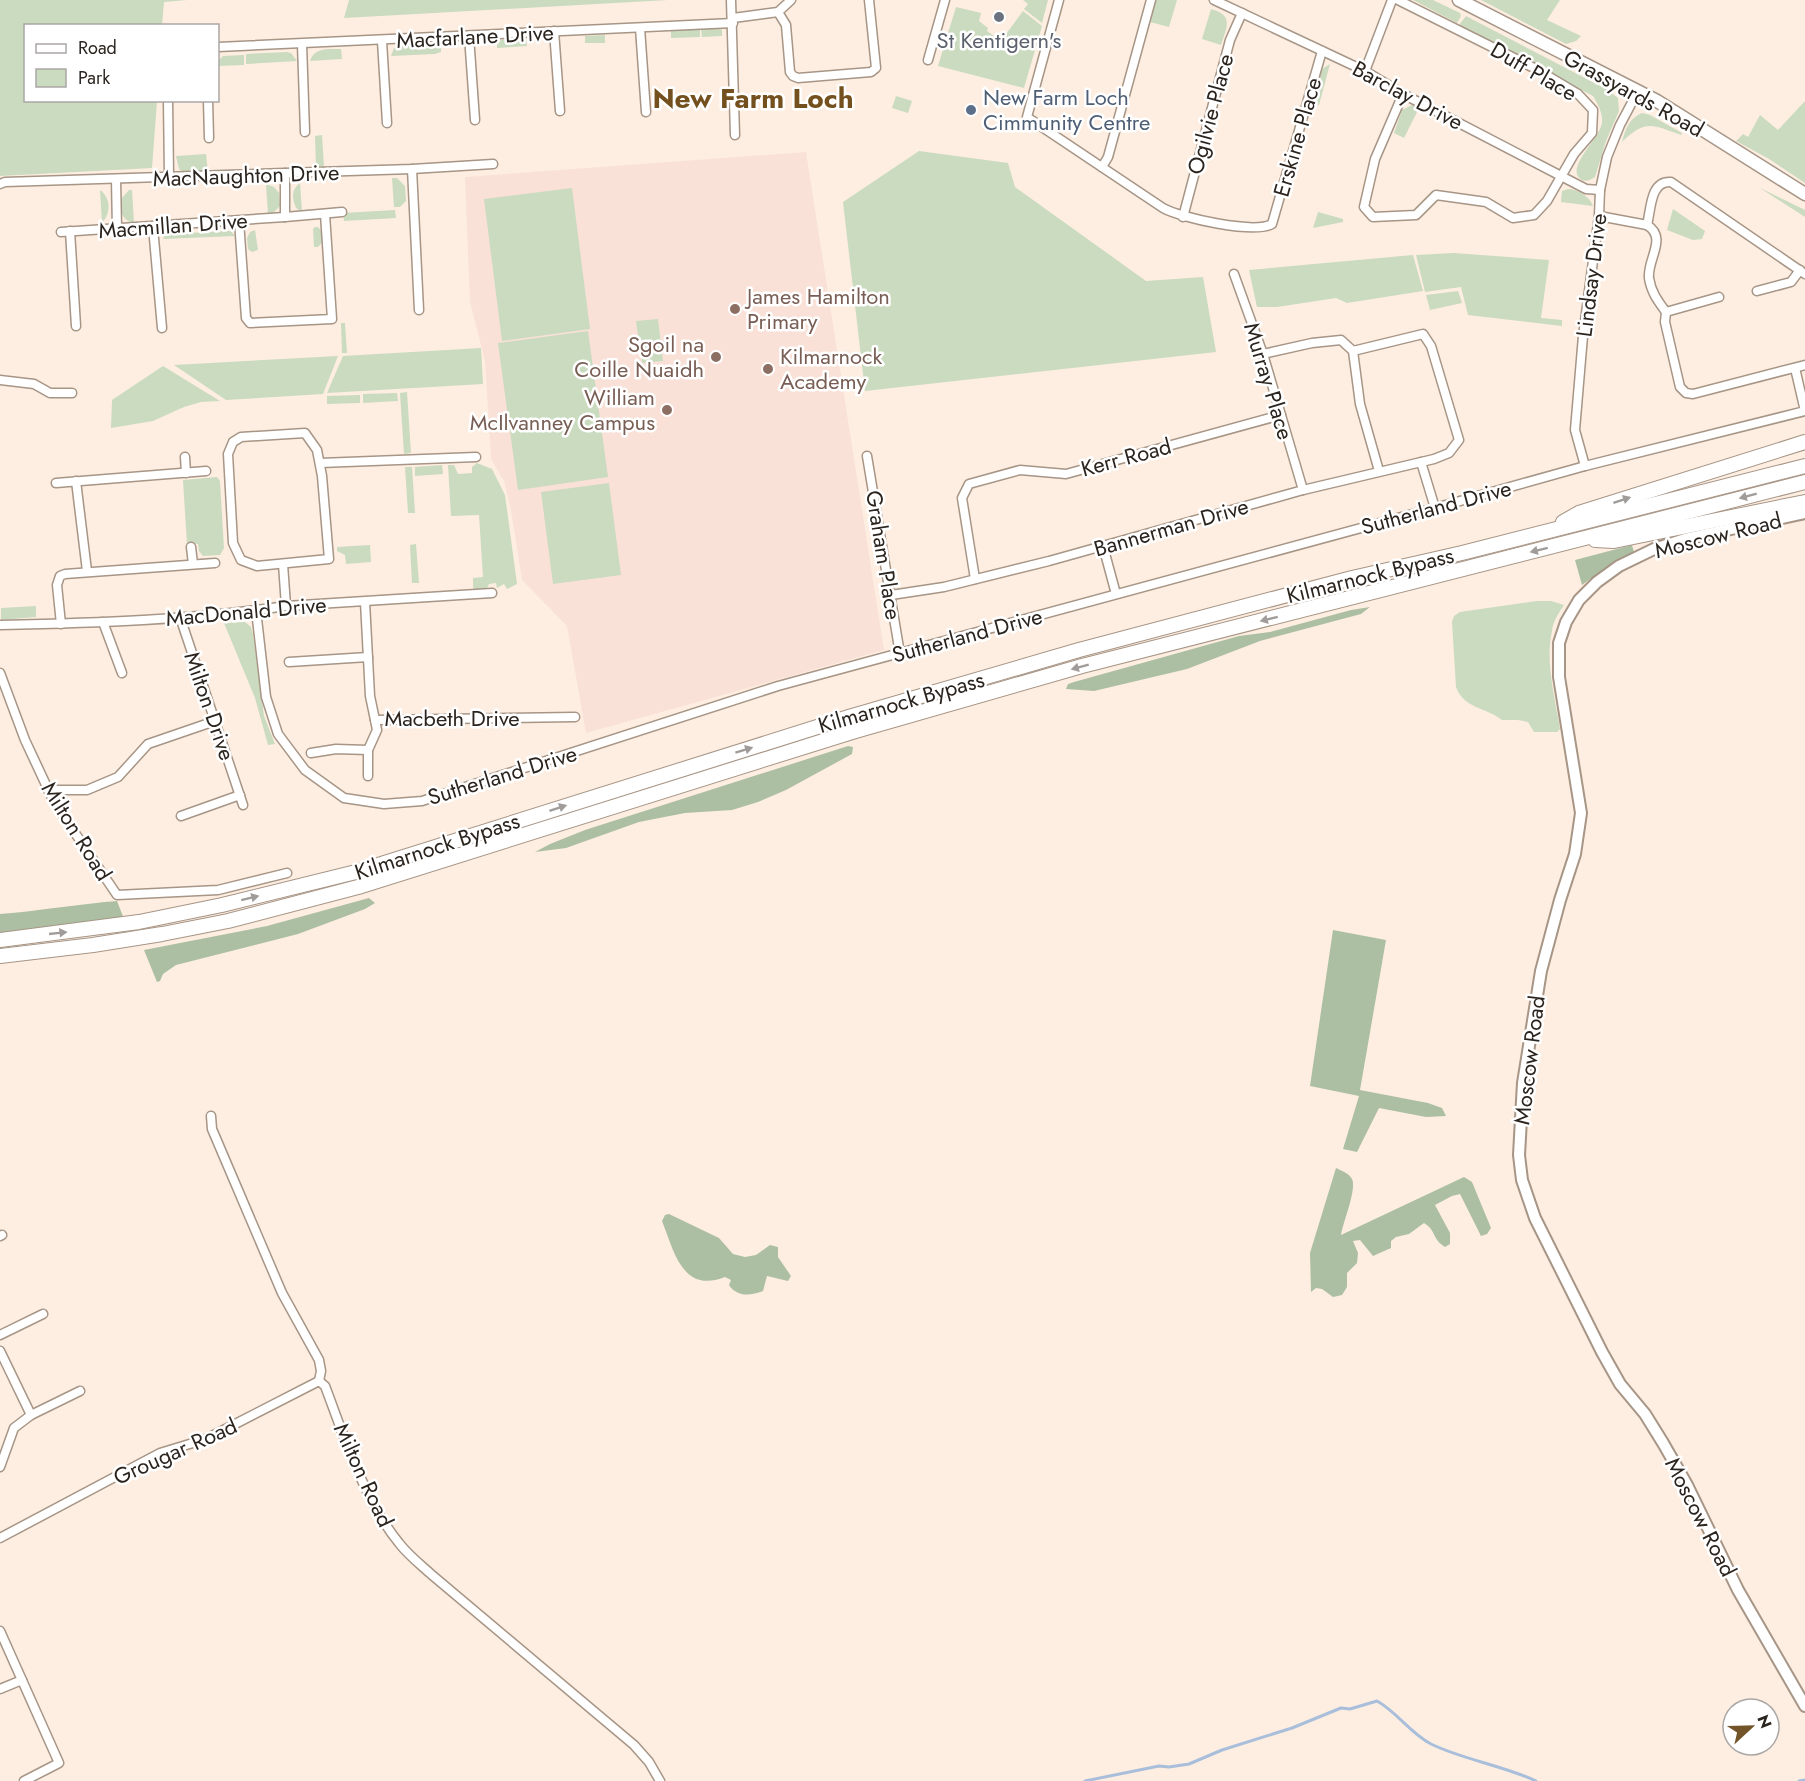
<svg xmlns="http://www.w3.org/2000/svg" width="1805" height="1781" font-family="Jost,sans-serif">
  <style>
    .education { fill: #fae1d8 }
    .green { fill: #cadbbf }
    .forest { fill: #adbfa2 }
    .lines { fill: none; stroke-linecap: round; stroke-linejoin: round }
    .stream { stroke: #a9beda; stroke-width: 3 }
    .minor-casing { stroke: #a79586; stroke-width: 11 }
    .tertiary-casing { stroke: #a79586; stroke-width: 14 }
    .secondary-casing { stroke: #a79586; stroke-width: 15 }
    .trunk-casing { stroke: #a79586; stroke-width: 16 }
    .minor { stroke: #fff; stroke-width: 8 }
    .tertiary { stroke: #fff; stroke-width: 10 }
    .secondary { stroke: #fff; stroke-width: 12 }
    .trunk { stroke: #fff; stroke-width: 14 }
    .oneway { fill: #a09c9a }
    .worship-dot { fill: #6b7280; stroke: #fff; stroke-width: 2 }
    .service-dot { fill: #5c6f8a; stroke: #fff; stroke-width: 2 }
    .education-dot { fill: #8d6e63; stroke: #fff; stroke-width: 2 }
    .labels { text-anchor: middle; dominant-baseline: central; stroke-width: 5; stroke-linejoin: round; paint-order: stroke }
    .street-label { font-size: 22px; fill: #2b241e; stroke: #fff }
    .worship-label { font-size: 22px; fill: #5b616d; stroke: #fff }
    .service-label { font-size: 22px; fill: #4e5e75; stroke: #fff; text-anchor: start }
    .education-label { font-size: 22px; fill: #785e54; stroke: #fff; text-anchor: start }
    .district-label { font-size: 28px; font-weight: bold; fill: #73501e; stroke: #fff }
  </style>
  <rect width="100%" height="100%" fill="#fdeee1"/>
  <polygon class="education" points="806,152 884,650 586,733 567,626 522,580 511,510 504,481 491,459 485,361 470,302 465,177"/>
  <g class="green">
    <polygon points="0,0 187,0 164,2 162,25 26,26 26,100 157,101 152,168 0,176"/>
    <polygon points="349,0 668,0 344,18"/>
    <polygon points="1023,0 1048,0 1042,23 1024,9 1028,4"/>
    <polygon points="1156,0 1177,0 1169,27 1150,22"/>
    <polygon points="1413,0 1433,0 1460,13 1461,16 1457,23"/>
    <polygon points="1481,0 1560,0 1547,20 1581,36 1576,41 1566,44"/>
    <polygon points="956,7 981,13 979,21 988,28 987,31 1001,41 1023,11 1042,26 1024,88 938,66"/>
    <path d="M1211,9C1234,15 1227,27 1221,45L1202,39Z"/>
    <path d="M1466,16L1606,89L1618,98L1619,111L1606,141L1595,177C1590,180 1587,182 1582,180C1563,170 1600,138 1602,123C1603,113 1598,104 1593,96L1459,25Z"/>
    <polygon points="719,28 722,30 722,36 702,37 701,29"/>
    <polygon points="700,29 700,37 671,38 671,31"/>
    <polygon points="605,35 605,43 585,43 585,36"/>
    <polygon points="526,39 527,46 497,48 497,40"/>
    <polygon points="441,44 441,52 435,54 391,56 394,48 400,46"/>
    <path d="M341,49L342,59L310,61C314,47 329,49 341,49Z"/>
    <polygon points="287,52 291,53 297,61 246,64 246,54"/>
    <polygon points="244,55 244,65 218,66 218,61 223,56"/>
    <polygon points="1330,64 1319,105 1311,103 1320,70"/>
    <polygon points="896,96 912,101 908,113 892,108"/>
    <polygon points="1805,101 1805,183 1769,159 1736,141 1743,134 1748,137 1760,115 1778,130"/>
    <polygon points="1412,105 1419,108 1404,138 1394,133 1402,110"/>
    <path d="M1642,113L1650,115L1682,133L1681,135C1652,125 1646,119 1622,142C1625,130 1629,118 1642,113Z"/>
    <polygon points="322,135 324,167 316,167 315,136"/>
    <polygon points="919,151 1008,163 1015,187 1146,281 1203,277 1216,352 865,391 843,202"/>
    <polygon points="206,154 208,173 186,174 179,169 176,156"/>
    <polygon points="392,178 397,178 405,186 406,201 400,207 394,207"/>
    <path d="M300,183L302,212L296,208C292,199 291,189 300,183Z"/>
    <polygon points="266,184 274,187 279,193 280,206 272,214 268,215"/>
    <polygon points="572,188 590,329 502,341 484,199"/>
    <polygon points="1760,188 1805,210 1805,217"/>
    <path d="M1568,189C1578,189 1590,197 1593,206L1561,202L1562,191Z"/>
    <path d="M100,190C111,198 111,213 102,223Z"/>
    <path d="M129,190H132L134,223C121,220 120,211 121,199Z"/>
    <polygon points="1673,209 1705,231 1702,239 1693,240 1667,230"/>
    <polygon points="395,210 396,218 344,221 343,213"/>
    <polygon points="1318,212 1343,219 1343,222 1313,228"/>
    <polygon points="315,227 318,227 322,232 324,240 318,247 314,247 313,229"/>
    <polygon points="255,230 258,250 252,252 248,249 247,238 250,232"/>
    <polygon points="227,231 231,231 235,236 163,239 164,236 170,234"/>
    <polygon points="1454,253 1549,260 1541,318 1562,320 1562,326 1468,315 1461,287 1425,292 1416,255"/>
    <polygon points="1413,255 1423,291 1347,303 1336,298 1277,307 1257,307 1249,270"/>
    <polygon points="1458,291 1462,303 1430,310 1426,295"/>
    <polygon points="658,319 663,361 642,363 636,321"/>
    <polygon points="341,323 345,323 347,353 342,353"/>
    <polygon points="588,331 608,477 518,490 498,343"/>
    <polygon points="481,348 483,384 327,393 343,356"/>
    <polygon points="338,356 323,394 226,400 174,365"/>
    <polygon points="163,366 220,401 201,402 184,407 153,421 111,428 112,400"/>
    <polygon points="407,392 411,453 404,454 400,393"/>
    <polygon points="397,393 398,401 363,403 363,394"/>
    <polygon points="360,395 360,403 327,404 327,396"/>
    <polygon points="477,463 492,469 505,495 517,584 507,589 504,584 497,588 496,583 489,584 486,590 476,592 473,587 473,578 483,577 479,515 451,516 448,465 454,465 458,474 472,473 472,467"/>
    <polygon points="442,465 443,474 415,476 415,467"/>
    <polygon points="405,467 412,467 415,513 408,513"/>
    <polygon points="217,477 220,481 224,548 220,555 203,556 199,551 198,544 187,544 183,480"/>
    <polygon points="609,483 621,575 553,584 541,492"/>
    <polygon points="416,544 419,583 412,583 410,545"/>
    <polygon points="370,545 371,562 346,564 345,555 337,551 337,547"/>
    <path d="M1537,601H1551L1564,605C1559,613 1553,621 1552,631C1545,662 1555,698 1560,729L1557,732H1534L1528,722L1518,720H1502C1486,707 1464,709 1456,687L1452,622L1454,616L1460,612Z"/>
    <polygon points="36,606 36,617 1,620 1,608"/>
    <polygon points="245,622 251,627 253,634 264,716 275,744 268,745 255,698 224,623"/>
  </g>
  <g class="forest">
    <polygon points="1632,545 1634,552 1629,556 1607,567 1582,585 1575,560"/>
    <polygon points="1370,607 1361,614 1260,641 1187,669 1094,691 1066,689 1068,684 1074,682 1239,636 1270,632 1351,610"/>
    <polygon points="848,746 853,747 852,754 786,790 758,802 732,810 685,813 639,822 566,848 535,852 550,844 585,830"/>
    <polygon points="369,898 375,903 365,909 298,934 176,965 163,974 160,981 157,982 144,950 267,926"/>
    <path d="M117,901L124,919L0,935V914C39,911 78,904 117,901Z"/>
    <polygon points="1333,930 1386,940 1360,1090 1428,1103 1442,1108 1446,1116 1426,1117 1379,1108 1357,1152 1343,1149 1359,1096 1310,1086"/>
    <path d="M1336,1168C1342,1171 1349,1173 1352,1179C1357,1189 1343,1222 1341,1235L1464,1177L1472,1182L1491,1228L1487,1234L1481,1236L1460,1194L1452,1196L1435,1205L1450,1233V1244L1445,1247C1431,1238 1437,1231 1424,1223L1409,1234L1396,1237L1391,1241V1248L1373,1256L1360,1240L1353,1241L1358,1253L1357,1263L1347,1273V1287L1342,1295L1333,1297L1322,1289L1316,1288L1311,1292L1310,1253Z"/>
    <path d="M669,1214L719,1238L733,1254L745,1257L756,1255L770,1245L778,1247V1257L791,1276L788,1281L767,1276L763,1291C750,1296 737,1297 729,1285L731,1280L725,1277C682,1294 674,1251 662,1221L665,1215Z"/>
  </g>
  <g class="lines">
    <g class="stream">
      <path d="M1085,1781L1159,1766L1169,1767L1189,1764L1222,1750L1292,1728L1341,1708L1350,1709L1377,1701C1397,1712 1410,1733 1431,1744C1464,1760 1502,1765 1536,1781"/>
      <polyline points="1799,1781 1805,1780"/>
    </g>
    <defs>
      <g id="minor">
        <polyline points="731,0 735,135"/>
        <path d="M1059,0L1027,117L1163,208C1181,218 1254,234 1272,224L1322,51"/>
        <polyline points="1214,0 1365,71 1403,94 1586,189 1600,190"/>
        <polyline points="1398,0 1536,69 1578,94 1593,110 1592,133 1574,154 1547,201 1534,215 1513,218 1486,202 1436,195 1416,215 1373,217 1364,207 1375,159 1403,94"/>
        <polyline points="778,12 786,25 790,72 793,76 798,78 871,72 876,68 869,0"/>
        <polyline points="733,18 778,12 791,0"/>
        <polyline points="640,28 646,112"/>
        <polyline points="554,31 560,111"/>
        <polyline points="469,36 475,120"/>
        <polyline points="382,41 387,123"/>
        <polyline points="302,44 305,132"/>
        <polyline points="218,47 733,23"/>
        <polyline points="928,60 945,0"/>
        <polyline points="1365,71 1392,0"/>
        <polyline points="168,100 169,177"/>
        <polyline points="208,100 209,138"/>
        <polyline points="1102,167 1108,157 1151,0"/>
        <polyline points="412,169 419,310"/>
        <polyline points="285,173 285,217 342,212"/>
        <polyline points="116,179 117,229"/>
        <polyline points="0,184 5,182 412,169 493,164"/>
        <path d="M1599,216L1647,225C1651,210 1650,180 1671,182L1805,274"/>
        <polyline points="1183,217 1230,40 1242,13"/>
        <polyline points="239,221 246,318 250,323 332,319 325,214"/>
        <path d="M1647,225C1668,238 1647,259 1649,278C1651,292 1658,301 1666,312"/>
        <polyline points="153,227 162,328"/>
        <polyline points="70,231 76,326"/>
        <polyline points="61,232 285,217"/>
        <polyline points="1234,274 1263,354 1303,490"/>
        <polyline points="1757,291 1791,282 1800,270"/>
        <polyline points="1666,312 1665,322 1680,387 1686,393 1693,394 1805,365"/>
        <polyline points="1666,312 1719,297"/>
        <polyline points="1263,354 1312,343 1341,340 1353,351 1360,404 1379,471"/>
        <polyline points="0,380 34,384 50,393 72,393"/>
        <polygon points="305,433 317,450 322,476 329,559 257,566 241,560 233,543 228,454 233,442 241,437"/>
        <polyline points="867,456 900,654"/>
        <polyline points="185,457 186,473"/>
        <polyline points="1421,462 1435,508"/>
        <polyline points="320,463 476,457"/>
        <polyline points="1585,466 1575,430 1583,336 1599,216 1600,190 1607,157 1620,125 1638,91"/>
        <polyline points="76,481 87,571"/>
        <polyline points="56,483 206,471"/>
        <polyline points="1103,546 1116,594"/>
        <polyline points="191,547 193,564"/>
        <polyline points="283,564 286,606"/>
        <polyline points="975,579 962,498 969,484 1020,470 1066,474 1281,415"/>
        <polyline points="891,595 944,587 1049,561 1303,490 1434,459 1449,453 1459,440 1431,346 1423,334 1353,351"/>
        <polyline points="365,602 370,696 375,720 575,717"/>
        <polyline points="256,610 266,697 278,734 305,770 344,798 384,804 422,801 778,686 1435,508 1585,466 1805,411 1795,368"/>
        <polyline points="180,617 243,805"/>
        <polyline points="103,622 122,673"/>
        <polyline points="61,624 57,585 60,576 65,574 215,563"/>
        <path d="M0,625C95,623 192,620 286,606L492,593"/>
        <polyline points="289,662 368,657"/>
        <polyline points="0,673 25,740 54,802 117,895 218,890 287,873"/>
        <polyline points="311,753 336,749 368,750"/>
        <polyline points="368,776 368,750 377,730 375,720"/>
        <polyline points="48,790 87,790 118,777 148,744 215,721"/>
        <polyline points="181,816 240,795"/>
        <polyline points="211,1116 212,1129 282,1293 319,1360 321,1371 319,1381"/>
        <polyline points="0,1236 2,1235"/>
        <polyline points="0,1335 43,1314"/>
        <polyline points="0,1351 31,1415"/>
        <path d="M319,1381L325,1386C344,1436 365,1502 399,1543C408,1555 421,1565 432,1575L634,1745L649,1762L660,1781"/>
        <polyline points="0,1467 14,1428 31,1415 80,1391"/>
        <polyline points="0,1538 160,1453 206,1439 319,1381"/>
        <polyline points="0,1631 59,1763 24,1781"/>
        <polyline points="0,1689 22,1680"/>
      </g>
      <polyline id="tertiary" points="1805,513 1685,539 1654,549 1619,566 1597,582 1579,600 1566,622 1559,643 1559,677 1581,813 1575,854 1560,900 1541,971 1523,1083 1519,1155 1522,1180 1535,1218 1602,1352 1620,1384 1645,1414 1663,1443 1687,1485 1738,1590 1805,1706"/>
      <polyline id="secondary" points="1459,0 1657,101 1805,194"/>
      <g id="trunk">
        <polyline points="1563,522 1579,513 1805,442"/>
        <polyline points="1595,540 1614,541 1805,502"/>
        <polyline points="0,940 139,922 222,905 356,872 849,717 1079,650 1352,578 1462,553 1805,466"/>
        <polyline points="0,956 93,945 162,934 228,921 358,887 852,732 1082,666 1805,482"/>
      </g>
    </defs>
    <use href="#minor" class="minor-casing"/>
    <use href="#tertiary" class="tertiary-casing"/>
    <use href="#secondary" class="secondary-casing"/>
    <use href="#trunk" class="trunk-casing"/>
    <use href="#minor" class="minor"/>
    <use href="#tertiary" class="tertiary"/>
    <use href="#secondary" class="secondary"/>
    <use href="#trunk" class="trunk"/>
  </g>
  <defs><path id="oneway-solid" d="M-6-.8H1V-3.2L6.5 0L1 3.2V.8H-6Z" transform="scale(1.5)"/></defs>
  <g class="oneway">
    <use href="#oneway-solid" transform="translate(1748 496) rotate(165)"/>
    <use href="#oneway-solid" transform="translate(1622 500) rotate(-18)"/>
    <use href="#oneway-solid" transform="translate(1539 550) rotate(166)"/>
    <use href="#oneway-solid" transform="translate(1269 619) rotate(166)"/>
    <use href="#oneway-solid" transform="translate(1080 667) rotate(165)"/>
    <use href="#oneway-solid" transform="translate(744 750) rotate(-17)"/>
    <use href="#oneway-solid" transform="translate(558 808) rotate(-18)"/>
    <use href="#oneway-solid" transform="translate(250 898) rotate(-14)"/>
    <use href="#oneway-solid" transform="translate(58 933) rotate(-6)"/>
  </g>
  <circle class="worship-dot" cx="999" cy="17" r="6"/>
  <circle class="service-dot" cx="971" cy="110" r="6"/>
  <g class="education-dot">
    <circle cx="735" cy="309" r="6"/>
    <circle cx="716" cy="357" r="6"/>
    <circle cx="768" cy="369" r="6"/>
    <circle cx="667" cy="410" r="6"/>
  </g>
  <g class="labels">
    <g class="street-label">
      <text transform="translate(475 36) rotate(-3)">Macfarlane Drive</text>
      <text transform="translate(1534 71) rotate(30)">Duff Place</text>
      <text transform="translate(1634 93) rotate(29)">Grassyards Road</text>
      <text transform="translate(1408 95) rotate(28)">Barclay Drive</text>
      <text transform="translate(1210 114) rotate(-75)">Ogilvie Place</text>
      <text transform="translate(1297 137) rotate(-74)">Erskine Place</text>
      <text transform="translate(246 175) rotate(-2)">MacNaughton Drive</text>
      <text transform="translate(173 225) rotate(-4)">Macmillan Drive</text>
      <text transform="translate(1591 275) rotate(-83)">Lindsay Drive</text>
      <text transform="translate(1269 381) rotate(73)">Murray Place</text>
      <text transform="translate(1126 457) rotate(-15)">Kerr Road</text>
      <text transform="translate(1436 507) rotate(-15)">Sutherland Drive</text>
      <text transform="translate(1171 527) rotate(-16)">Bannerman Drive</text>
      <text transform="translate(1718 535) rotate(-14)">Moscow Road</text>
      <text transform="translate(884 555) rotate(81)">Graham Place</text>
      <text transform="translate(1370 575) rotate(-14)">Kilmarnock Bypass</text>
      <text transform="translate(246 611) rotate(-5)">MacDonald Drive</text>
      <text transform="translate(967 635) rotate(-15)">Sutherland Drive</text>
      <text transform="translate(901 702) rotate(-16)">Kilmarnock Bypass</text>
      <text transform="translate(210 706) rotate(71)">Milton Drive</text>
      <text x="452" y="718">Macbeth Drive</text>
      <text transform="translate(502 775) rotate(-17)">Sutherland Drive</text>
      <text transform="translate(77 831) rotate(58)">Milton Road</text>
      <text transform="translate(437 846) rotate(-18)">Kilmarnock Bypass</text>
      <text transform="translate(1529 1060) rotate(-83)">Moscow Road</text>
      <text transform="translate(175 1451) rotate(-24)">Grougar Road</text>
      <text transform="translate(364 1475) rotate(65)">Milton Road</text>
      <text transform="translate(1701 1517) rotate(63)">Moscow Road</text>
    </g>
    <g class="worship-label">
      <text x="999" y="40">St Kentigern's</text>
    </g>
    <g class="service-label">
      <text x="983" y="97">New Farm Loch<tspan x="983" dy="25">Cimmunity Centre</tspan></text>
    </g>
    <g class="education-label">
      <text x="747" y="296">James Hamilton<tspan x="747" dy="25">Primary</tspan></text>
      <text x="704" y="344" text-anchor="end">Sgoil na<tspan x="704" dy="25">Coille Nuaidh</tspan></text>
      <text x="780" y="356">Kilmarnock<tspan x="780" dy="25">Academy</tspan></text>
      <text x="655" y="397" text-anchor="end">William<tspan x="655" dy="25">McIlvanney Campus</tspan></text>
    </g>
    <g class="district-label">
      <text x="753" y="98">New Farm Loch</text>
    </g>
  </g>
  <rect x="24" y="24" width="195" height="78" fill="#ffffff" stroke="#aaa7a5" stroke-width="1.5"/>
  <rect x="36" y="44" width="30" height="9" fill="#ffffff" stroke="#aaa7a5" stroke-width="1.5"/>
  <text x="78" y="54" font-size="18" fill="#2b241e">Road</text>
  <rect x="36" y="69" width="30" height="18" fill="#cadbbf" stroke="#aaa7a5" stroke-width="1.5"/>
  <text x="78" y="84" font-size="18" fill="#2b241e">Park</text>
  <g transform="translate(1751 1727) rotate(68)"><circle r="28" fill="#ffffff" stroke="#aaa7a5" stroke-width="1.5"/>
  <path d="M0-4.5L10 22L0 15L-10 22Z" fill="#735429"/>
  <text y="-9" font-size="16" font-weight="bold" text-anchor="middle" fill="#2b241e">N</text>
  </g>
</svg>
